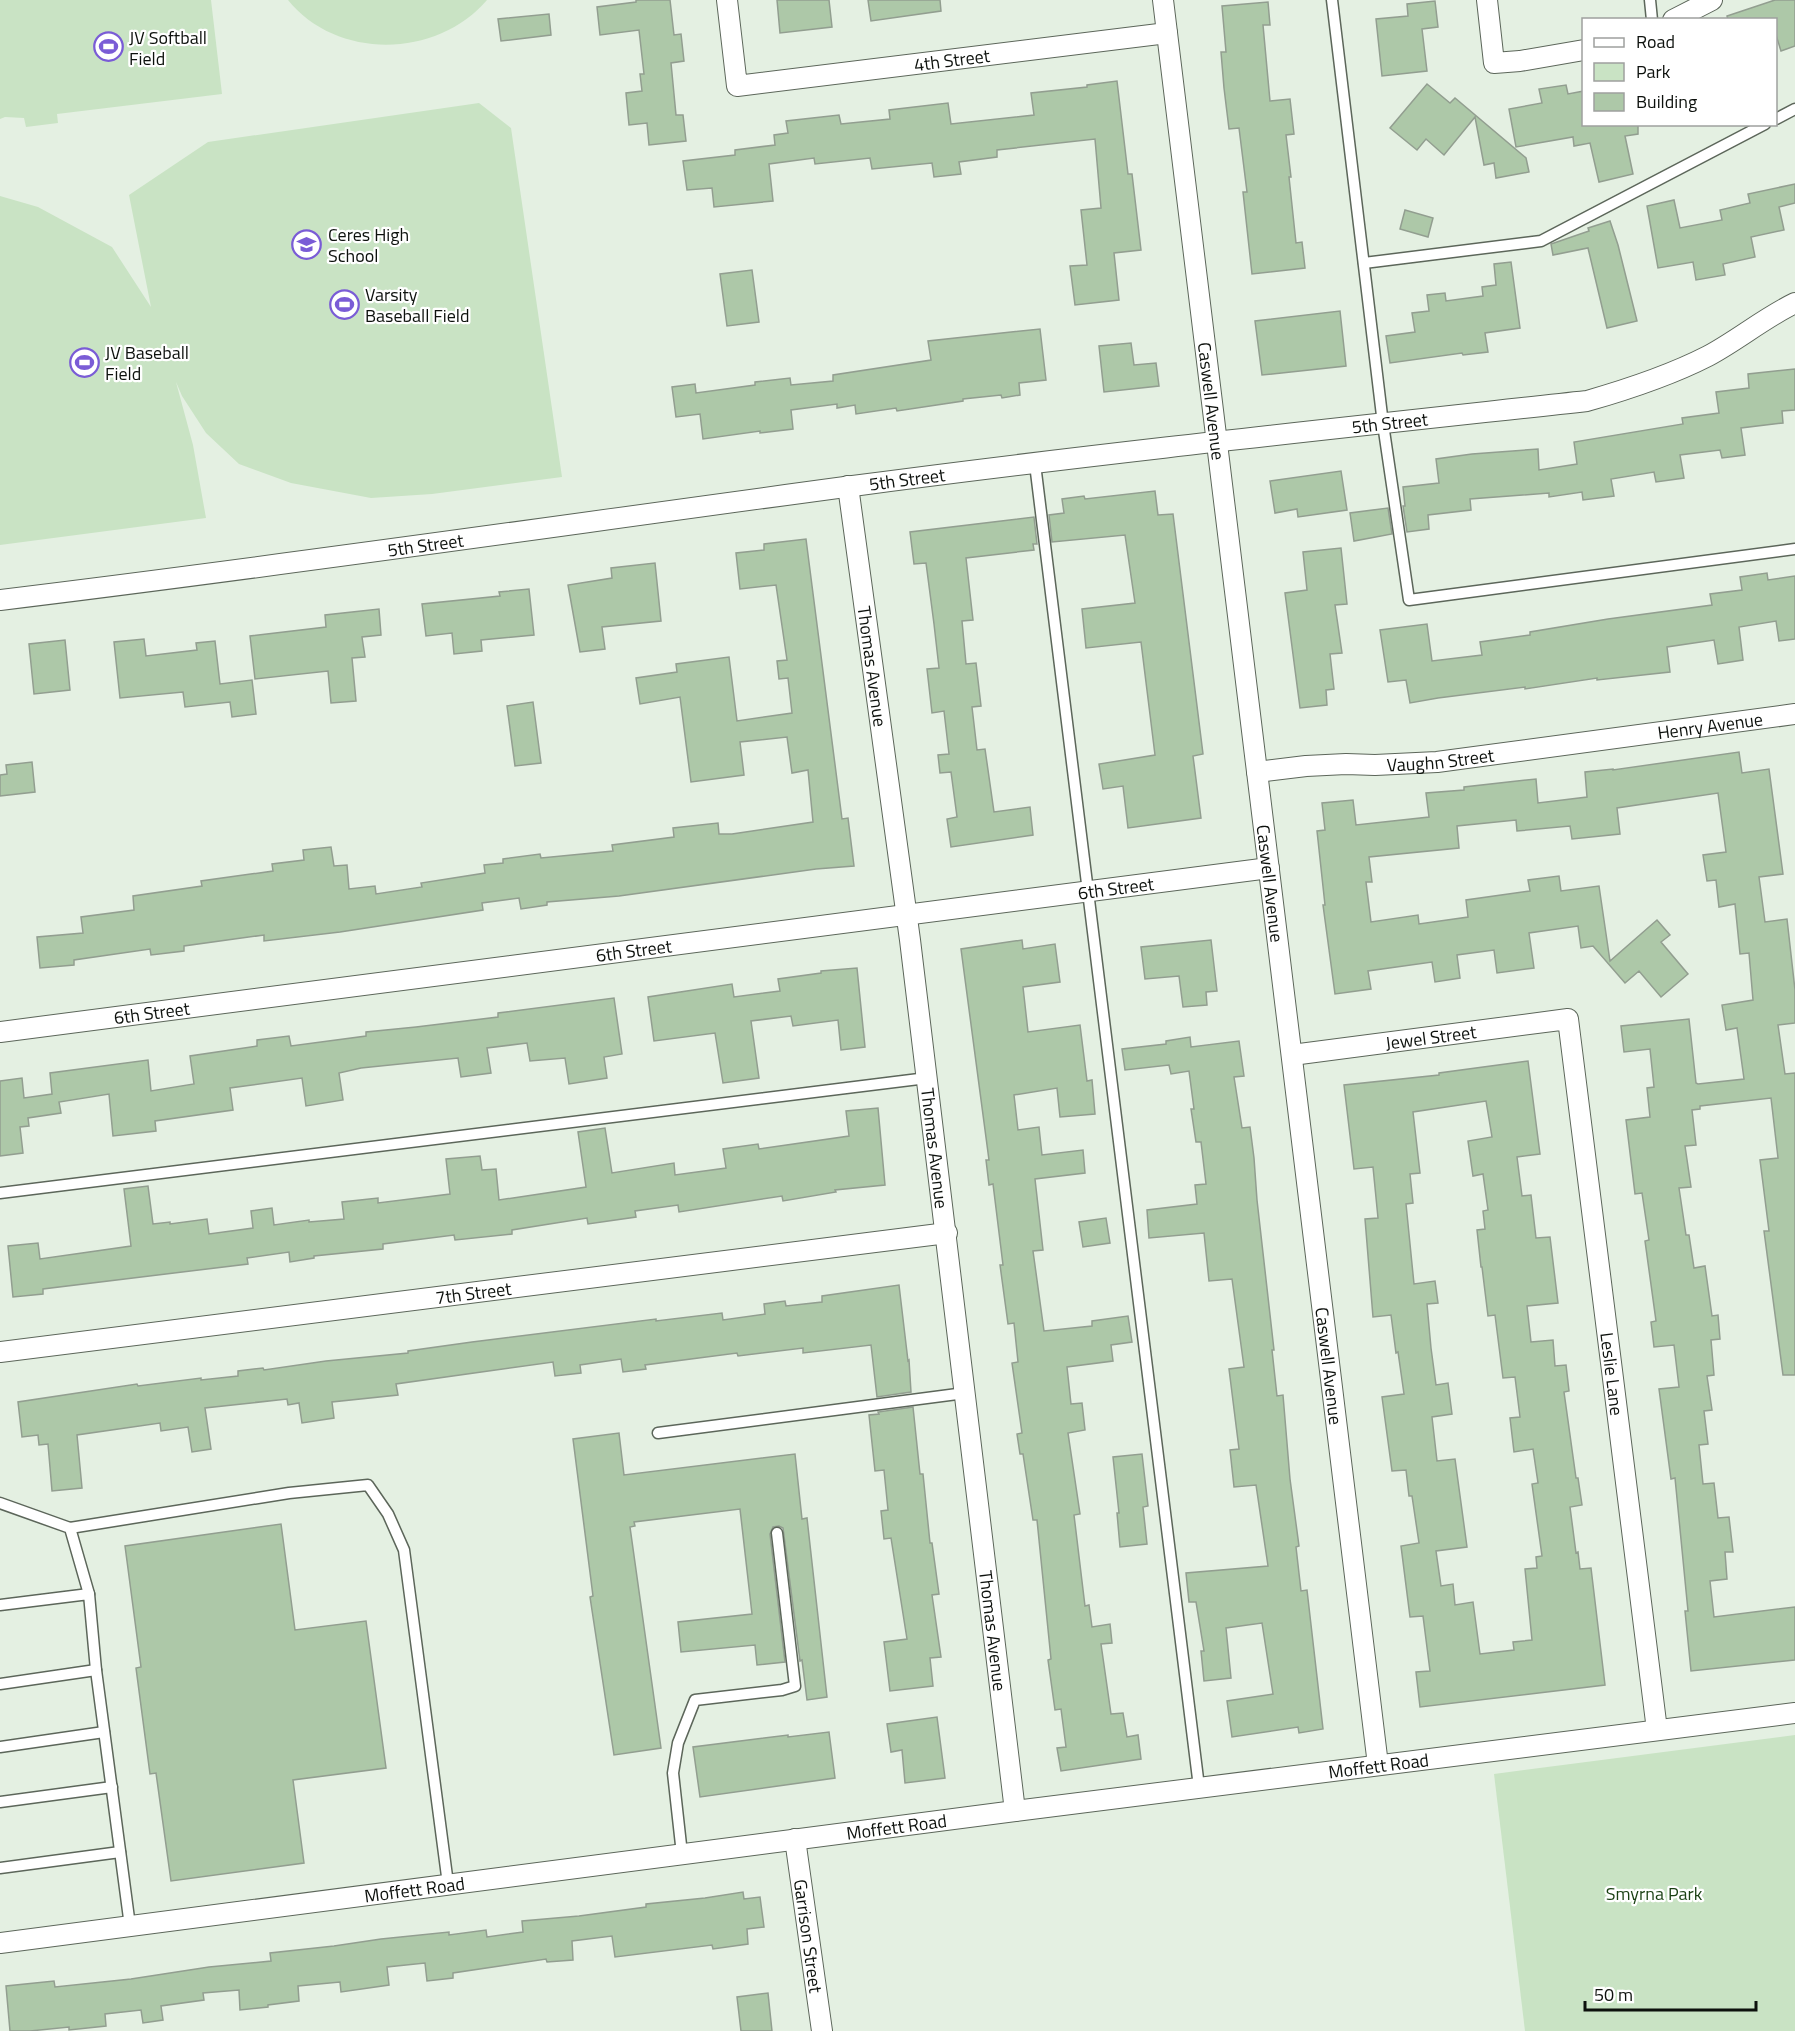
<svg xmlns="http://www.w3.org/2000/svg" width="1795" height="2031" font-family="'Titillium Web',sans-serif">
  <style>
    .green { fill: #c9e3c4 }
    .building { fill: #adc8a8; stroke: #929e90; stroke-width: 1.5; fill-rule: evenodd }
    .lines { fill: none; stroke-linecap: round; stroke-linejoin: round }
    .lane-casing { stroke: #5c665a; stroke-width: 13 }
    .street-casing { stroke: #5c665a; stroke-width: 22 }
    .lane { stroke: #fff; stroke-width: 10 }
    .street { stroke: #fff; stroke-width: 20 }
    .labels { text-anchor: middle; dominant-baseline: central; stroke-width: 4.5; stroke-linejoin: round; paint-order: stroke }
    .poi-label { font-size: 18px; fill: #0d110d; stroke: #fff; text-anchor: start }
    .street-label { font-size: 18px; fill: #0d110d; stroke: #fff }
    .park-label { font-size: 18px; fill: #193f12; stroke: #fff }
  </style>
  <rect width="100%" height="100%" fill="#e4f0e2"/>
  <g class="green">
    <polygon points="0,0 211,0 222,94 57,114 58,123 26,127 24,118 5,117 0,119"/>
    <path d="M288,0H487C438,58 337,61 288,0Z"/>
    <polygon points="479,103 511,128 562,477 432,494 371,498 291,483 239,464 206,433 182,396 176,382 193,445 206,518 0,545 0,196 38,207 112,247 151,307 129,195 208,142"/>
    <polygon points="1795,1735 1795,2031 1525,2031 1494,1774"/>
  </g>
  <g class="building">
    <polygon points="636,0 670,0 674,35 681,34 684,61 671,63 676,115 683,115 686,141 649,145 647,123 629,125 626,93 642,91 640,74 644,74 639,30 600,35 597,7 636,2"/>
    <polygon points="777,0 829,0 832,27 780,33"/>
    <polygon points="868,0 940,0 941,11 871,21"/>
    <polygon points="1775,0 1795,0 1795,46 1781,51 1776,35 1776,20 1728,20 1727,16"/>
    <polygon points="1435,1 1438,27 1422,29 1427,71 1382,76 1376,19 1408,16 1407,4"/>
    <polygon points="1268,2 1270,25 1263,25 1270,101 1290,99 1294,134 1286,135 1291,177 1289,177 1296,243 1302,242 1305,268 1252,274 1243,192 1247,192 1239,128 1229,129 1224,88 1221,52 1226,52 1222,6"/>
    <polygon points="549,14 551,35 501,41 498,19"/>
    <polygon points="1117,81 1128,174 1132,174 1141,250 1114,253 1119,300 1075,305 1070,266 1087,265 1081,210 1101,208 1095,139 997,150 997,157 959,162 961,174 934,177 932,163 872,169 870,158 815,164 814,158 769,164 773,201 714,207 712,188 687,190 683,161 735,155 735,150 775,145 774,135 788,133 786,121 839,115 841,124 890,119 889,110 948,103 951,124 1034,115 1031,93 1087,87 1087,85"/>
    <polygon points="1427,84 1450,103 1455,98 1526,158 1529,172 1496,178 1494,163 1484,165 1475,117 1444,155 1426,139 1417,150 1390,128"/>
    <polygon points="1566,85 1568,94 1584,91 1584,124 1638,124 1638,134 1625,136 1633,174 1599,182 1590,143 1574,146 1573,137 1516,147 1509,109 1542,103 1539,89"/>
    <polygon points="1795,184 1795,203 1779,207 1784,230 1751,237 1755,257 1723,264 1725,275 1696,280 1693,262 1658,268 1647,206 1674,200 1680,228 1722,220 1720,210 1750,203 1748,194"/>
    <polygon points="1405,210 1433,218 1428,237 1400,229"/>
    <polygon points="1610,221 1618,245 1637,321 1607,328 1588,248 1553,255 1551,244 1589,231 1588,228"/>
    <polygon points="1511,262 1520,328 1485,333 1488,352 1463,355 1462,353 1390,363 1386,336 1415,332 1412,313 1429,311 1427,295 1445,293 1446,301 1483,296 1482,287 1496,285 1494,264"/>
    <polygon points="752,270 759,322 727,326 720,274"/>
    <polygon points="1340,311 1346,366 1262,375 1255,321"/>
    <polygon points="1040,329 1046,380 1019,383 1020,395 1002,398 1001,395 963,399 963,401 897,411 896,408 856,414 855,405 837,408 837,404 791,410 793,429 760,433 760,431 703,439 700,414 676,417 672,387 695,384 696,393 755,385 755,382 790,378 791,385 833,381 833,375 931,360 928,341"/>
    <polygon points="1131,343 1134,365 1156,363 1159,386 1104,392 1099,346"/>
    <polygon points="1795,369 1795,410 1782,411 1783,423 1741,428 1745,455 1722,458 1720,450 1680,455 1684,478 1656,482 1654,472 1611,479 1614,496 1583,500 1582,492 1549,497 1549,493 1470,499 1471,510 1428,515 1429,529 1407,532 1403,506 1405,506 1403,487 1439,483 1436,459 1472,454 1538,449 1539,470 1577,464 1574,442 1683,424 1682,418 1719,413 1716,392 1749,388 1748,374"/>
    <polygon points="1341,471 1347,510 1298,517 1297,509 1275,513 1270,481"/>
    <polygon points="1155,491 1158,515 1173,514 1203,754 1193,756 1201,818 1128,828 1123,786 1103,789 1099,764 1155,755 1141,642 1086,648 1082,609 1135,603 1125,535 1052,542 1049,515 1064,513 1062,499 1084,496 1085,499"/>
    <polygon points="1388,508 1392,534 1354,541 1350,513"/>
    <polygon points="1034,517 1037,544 1033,544 1034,550 966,558 973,620 962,621 966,664 976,663 981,706 972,707 977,750 985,749 994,812 1030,807 1033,835 951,847 947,819 957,817 951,772 940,773 938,755 949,754 944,711 932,713 927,669 939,668 934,624 926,563 914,564 910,532"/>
    <polygon points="806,539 842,819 848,818 854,866 816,869 619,896 547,902 547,905 521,909 519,898 482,903 483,910 340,932 264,941 264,935 184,946 184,951 151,955 150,949 74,960 74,965 40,968 37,937 83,933 81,917 134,910 133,896 202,886 201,881 273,871 272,864 304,860 303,850 331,847 334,866 347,865 349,889 375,886 376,894 422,887 421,883 485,873 484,865 503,863 503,859 540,854 541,858 613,851 612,845 674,837 673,828 718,823 719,834 732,834 813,822 808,770 792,773 787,737 740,742 744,775 691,782 680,697 640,704 636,678 677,672 676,664 729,657 737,721 792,713 788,678 779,679 777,661 787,660 776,585 740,589 736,553 764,550 764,544"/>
    <polygon points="1341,548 1347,604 1335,605 1342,653 1330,654 1334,689 1326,690 1327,705 1300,708 1285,593 1307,590 1303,552"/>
    <polygon points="655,563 661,621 602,627 605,649 580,652 568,585 612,578 611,568"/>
    <polygon points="1767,573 1768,580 1795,576 1795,639 1779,641 1776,621 1739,627 1743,660 1718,664 1714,640 1667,647 1670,672 1597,680 1597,678 1525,689 1525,687 1438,698 1410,703 1406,680 1388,682 1380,630 1427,624 1432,661 1482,655 1480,642 1530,635 1530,632 1608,619 1712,605 1710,594 1742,590 1740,577"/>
    <polygon points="529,589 534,635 481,640 482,651 454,654 452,633 426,636 422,604 500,596 499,592"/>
    <polygon points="379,609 381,635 362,637 365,657 352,658 356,701 331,703 328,671 255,679 250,636 326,627 325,615"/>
    <polygon points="144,639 146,656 197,650 196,643 215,641 220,684 252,680 256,714 232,717 230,702 185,707 183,692 120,698 114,642"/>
    <polygon points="65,640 70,690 34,694 29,644"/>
    <polygon points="533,702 541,763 515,766 507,706"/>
    <polygon points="1739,752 1742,773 1769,769 1783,874 1759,877 1765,922 1787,919 1795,990 1795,1023 1778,1025 1785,1074 1795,1073 1795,1375 1783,1375 1764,1231 1769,1231 1760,1160 1778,1158 1771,1098 1700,1106 1700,1109 1692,1110 1696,1145 1685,1146 1691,1187 1679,1188 1686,1235 1689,1235 1694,1268 1705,1266 1712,1316 1718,1315 1720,1339 1711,1340 1714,1375 1707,1376 1712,1410 1704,1411 1708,1444 1699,1445 1703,1484 1714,1483 1718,1518 1729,1517 1733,1552 1725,1552 1727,1579 1710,1581 1714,1617 1795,1607 1795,1660 1691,1671 1685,1611 1688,1611 1675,1478 1671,1479 1659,1389 1679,1387 1674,1345 1654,1347 1651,1322 1656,1321 1645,1241 1649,1240 1642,1193 1635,1194 1626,1120 1650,1117 1647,1088 1654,1087 1650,1049 1624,1052 1621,1026 1689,1019 1696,1083 1698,1084 1744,1079 1737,1028 1726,1030 1722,1005 1753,1000 1749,953 1740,954 1735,904 1719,907 1716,880 1707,881 1703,855 1726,852 1718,793 1617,808 1620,834 1572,839 1570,826 1517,831 1516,820 1457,826 1459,848 1369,857 1372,882 1366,882 1371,922 1418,915 1419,924 1468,917 1466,900 1530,891 1528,880 1559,876 1561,891 1599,886 1610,961 1657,920 1670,935 1661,942 1688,974 1661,997 1639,971 1625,983 1593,946 1581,948 1578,926 1529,933 1534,968 1497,973 1494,950 1457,955 1460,978 1435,982 1432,962 1368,971 1371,989 1335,994 1323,905 1325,905 1317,831 1325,830 1322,803 1353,800 1356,825 1429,817 1426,793 1464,790 1464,787 1536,779 1538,803 1587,797 1585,772 1613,769 1613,770"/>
    <polygon points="32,762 35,792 0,796 0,775 7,774 6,765"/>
    <polygon points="1022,940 1023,949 1055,944 1060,982 1023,987 1028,1032 1080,1025 1087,1081 1092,1080 1095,1114 1060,1117 1057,1088 1014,1095 1018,1130 1039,1127 1042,1155 1083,1150 1085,1173 1035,1179 1043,1250 1033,1251 1044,1331 1092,1326 1092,1321 1128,1316 1132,1342 1111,1345 1113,1361 1067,1367 1071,1404 1082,1403 1085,1430 1068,1433 1080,1514 1074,1515 1085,1606 1089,1605 1092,1627 1110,1624 1112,1643 1101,1644 1111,1714 1123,1713 1127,1737 1138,1735 1141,1759 1061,1771 1057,1748 1066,1747 1061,1709 1055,1710 1048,1660 1051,1659 1037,1520 1033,1520 1023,1454 1020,1454 1017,1434 1022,1433 1012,1363 1018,1362 1014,1323 1008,1324 1000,1265 1003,1265 993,1184 989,1185 986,1160 989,1160 961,949"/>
    <polygon points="1211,940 1217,991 1206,992 1207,1005 1183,1007 1179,976 1145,979 1141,947"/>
    <polygon points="857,968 865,1047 841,1050 838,1020 793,1026 791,1016 751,1021 759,1078 723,1083 715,1033 654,1041 648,997 732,984 734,997 780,991 778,979 821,973 821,971"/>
    <polygon points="614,998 622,1054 604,1057 607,1078 569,1084 565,1058 530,1061 527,1043 487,1048 491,1073 461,1077 458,1058 361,1068 339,1073 343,1100 306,1106 302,1078 230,1088 233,1110 155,1121 156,1131 113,1136 109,1094 59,1102 61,1113 28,1118 29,1126 20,1127 23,1153 0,1156 0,1081 22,1078 24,1098 52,1094 50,1073 148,1060 151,1091 194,1084 190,1056 257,1046 257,1040 289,1036 291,1046 366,1036 366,1032 416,1027 498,1017 498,1013"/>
    <polygon points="1190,1037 1191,1047 1239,1041 1244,1076 1234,1077 1242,1128 1250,1127 1254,1158 1257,1200 1274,1350 1272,1350 1277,1396 1283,1395 1290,1479 1299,1546 1296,1547 1301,1591 1307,1590 1323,1729 1299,1733 1298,1727 1232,1737 1227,1701 1273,1694 1262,1623 1226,1628 1231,1678 1204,1681 1201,1651 1204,1651 1196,1602 1189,1602 1186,1573 1268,1566 1256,1485 1234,1487 1230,1450 1239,1449 1229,1369 1244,1367 1232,1279 1209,1281 1204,1233 1149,1238 1147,1210 1197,1204 1195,1185 1206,1184 1201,1142 1196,1142 1191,1109 1194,1109 1189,1071 1171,1074 1169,1065 1125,1070 1122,1049 1166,1044 1166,1041"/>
    <path d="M1528,1061L1540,1154L1517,1157L1522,1196L1531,1195L1536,1238L1550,1237L1558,1303L1527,1306L1531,1342L1553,1340L1555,1366L1566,1365L1569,1391L1564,1392L1576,1478H1578L1582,1505L1570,1507L1576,1553L1578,1552L1580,1569L1591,1568L1605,1685L1420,1707L1416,1672L1430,1671L1423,1616L1410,1617L1401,1546L1419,1543L1412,1496H1409L1406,1470L1392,1471L1382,1397L1404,1394L1398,1352L1396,1353L1391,1315L1373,1317L1365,1219L1378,1218L1373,1167L1354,1169L1344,1085L1439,1075V1073ZM1486,1101L1492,1137L1468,1141L1473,1176L1483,1174L1488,1210L1483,1211L1485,1229L1477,1230L1481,1267H1482L1488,1316L1495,1315L1503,1378L1515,1377L1520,1417L1510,1418L1514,1452L1533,1449L1538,1483L1532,1484L1542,1556L1536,1557L1537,1568L1525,1569L1532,1640L1513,1642L1514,1650L1480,1654L1473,1602L1455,1605L1453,1584L1441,1586L1436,1551L1467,1547L1455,1459L1437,1461L1432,1417L1452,1414L1448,1383L1436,1385L1431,1348L1427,1304L1438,1303L1435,1281L1414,1284L1406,1204L1413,1203L1410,1174L1420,1173L1413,1112Z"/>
    <polygon points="878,1108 885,1185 835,1190 836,1192 783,1201 782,1196 679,1212 678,1205 635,1211 636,1217 588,1224 587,1218 512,1230 512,1234 455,1240 454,1235 383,1244 383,1249 314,1256 314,1258 290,1262 289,1252 247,1258 248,1264 43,1289 43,1294 13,1297 8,1246 38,1243 40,1259 131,1246 124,1189 148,1186 153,1224 170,1222 170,1224 207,1219 209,1234 253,1228 251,1211 272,1208 274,1225 309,1220 309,1222 344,1219 342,1202 378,1198 378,1203 450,1194 446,1159 480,1156 482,1170 496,1169 499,1200 586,1187 578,1132 605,1128 612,1173 674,1163 675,1175 726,1168 723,1149 758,1144 759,1149 849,1136 846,1111"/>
    <polygon points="1106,1218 1110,1243 1083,1247 1079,1222"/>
    <polygon points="899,1285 908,1361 909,1360 911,1392 877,1397 871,1345 803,1353 803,1348 738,1356 737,1353 645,1365 646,1369 623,1372 621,1359 580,1365 581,1373 555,1376 553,1362 396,1384 398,1395 332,1402 334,1418 302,1423 299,1403 288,1405 287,1399 205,1408 211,1449 192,1452 188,1427 161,1431 160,1423 77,1435 82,1488 52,1491 48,1444 39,1445 38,1435 22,1437 18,1402 137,1384 138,1386 201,1378 201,1380 238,1376 238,1371 263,1368 264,1370 326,1361 408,1353 408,1351 472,1342 656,1319 656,1321 722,1313 723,1320 765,1314 764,1304 785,1301 786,1306 822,1302 822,1296"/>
    <polygon points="913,1407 920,1474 923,1474 930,1543 932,1543 939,1594 932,1595 941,1657 930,1658 933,1686 890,1691 884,1642 907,1639 891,1538 884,1539 881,1511 888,1510 884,1470 875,1471 869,1415 879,1414 878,1412"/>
    <polygon points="619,1433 624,1475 795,1454 802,1519 807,1518 827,1697 807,1700 802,1660 800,1661 783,1528 779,1526 773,1527 770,1534 785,1662 757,1665 755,1645 681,1652 678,1622 752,1614 740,1509 634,1522 635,1526 630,1527 661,1748 614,1755 590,1597 593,1596 573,1439"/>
    <polygon points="1142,1454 1148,1506 1143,1507 1147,1544 1120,1547 1117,1513 1119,1513 1113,1457"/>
    <polygon points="281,1524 295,1630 366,1621 386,1768 293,1780 304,1863 171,1881 156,1773 150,1774 136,1668 141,1667 125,1546"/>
    <polygon points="937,1717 945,1778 905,1783 902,1750 891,1752 887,1724"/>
    <polygon points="829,1732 835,1778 700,1797 693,1747 788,1735 788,1737"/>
    <polygon points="743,1892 744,1899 760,1897 764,1927 747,1929 748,1944 713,1949 712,1945 615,1957 612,1936 572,1941 573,1960 547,1962 546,1959 453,1973 453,1978 427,1981 425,1963 387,1967 389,1985 341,1992 340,1982 298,1986 299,2001 268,2005 268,2007 240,2010 239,1990 203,1993 204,2000 161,2006 163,2020 143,2023 141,2010 105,2014 106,2026 69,2030 69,2027 30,2031 10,2031 6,1986 54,1981 55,1987 131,1979 209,1967 271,1961 270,1953 334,1946 381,1939 449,1932 449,1935 486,1930 487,1937 523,1932 522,1921 579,1916 646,1907 646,1904 705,1898"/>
    <polygon points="768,1993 772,2031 741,2031 737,1997"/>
  </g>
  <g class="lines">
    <defs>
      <g id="lane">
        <polyline points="1332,0 1383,424 1409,600 1795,549"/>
        <polyline points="1650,0 1652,20"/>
        <polyline points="1776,119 1795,109"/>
        <polyline points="1364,263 1541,241 1765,124"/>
        <polyline points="1035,464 1199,1787"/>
        <polyline points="0,1193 927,1078"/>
        <polyline points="658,1433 965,1393"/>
        <polyline points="0,1503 70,1528 89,1594"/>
        <polyline points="70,1528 289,1493 368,1485 388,1514 404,1550 448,1884"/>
        <polyline points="0,1605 89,1594 96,1670"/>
        <polyline points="0,1684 96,1670 130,1926"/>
        <polyline points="0,1747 104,1732"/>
        <polyline points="0,1802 112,1787"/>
        <polyline points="682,1854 673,1773 678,1743 695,1700 782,1690 795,1686 777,1533"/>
        <polyline points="0,1868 120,1852"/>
      </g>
      <g id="street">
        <path id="s1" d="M727,0L737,86L1167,33"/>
        <path id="s2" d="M1163,0L1378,1765"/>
        <polyline points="1487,0 1494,63 1520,61 1584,50"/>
        <polyline points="1673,20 1712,0"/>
        <path id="s3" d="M848,486L910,940L1015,1811"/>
        <path id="s4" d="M0,600C282,566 563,525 845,487C1092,454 1340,428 1587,401C1629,389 1669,376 1708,356C1738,340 1764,318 1795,303"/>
        <path id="s5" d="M1257,772L1306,766L1346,764L1375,765L1437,762L1795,714"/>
        <path id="s6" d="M0,1032L1269,868"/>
        <path id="s7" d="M1292,1055L1568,1019L1657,1730"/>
        <path id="s8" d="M0,1352L947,1233"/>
        <path id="s9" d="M795,1839L822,2031"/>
        <path id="s10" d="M0,1943L1015,1811L1795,1713"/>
      </g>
    </defs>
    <use href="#lane" class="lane-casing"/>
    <use href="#street" class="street-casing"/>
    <use href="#lane" class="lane"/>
    <use href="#street" class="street"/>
  </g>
  <defs>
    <symbol id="stadium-ring" viewBox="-11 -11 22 22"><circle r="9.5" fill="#fff" stroke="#7a5cd6" stroke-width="1.5"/><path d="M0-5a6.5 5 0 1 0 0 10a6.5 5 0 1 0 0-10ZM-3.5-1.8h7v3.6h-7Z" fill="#7a5cd6"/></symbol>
    <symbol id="school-ring" viewBox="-11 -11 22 22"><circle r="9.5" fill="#fff" stroke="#7a5cd6" stroke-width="1.5"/><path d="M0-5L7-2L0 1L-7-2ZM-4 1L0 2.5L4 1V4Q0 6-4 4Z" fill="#7a5cd6"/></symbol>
  </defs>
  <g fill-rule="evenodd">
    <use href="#stadium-ring" x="92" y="30" width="33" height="33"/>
    <use href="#school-ring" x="290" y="228" width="33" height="33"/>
    <use href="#stadium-ring" x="328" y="288" width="33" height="33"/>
    <use href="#stadium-ring" x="68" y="346" width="33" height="33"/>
  </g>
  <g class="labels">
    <g class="poi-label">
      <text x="129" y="37">JV Softball<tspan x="129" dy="21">Field</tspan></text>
      <text x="328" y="234">Ceres High<tspan x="328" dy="21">School</tspan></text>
      <text x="365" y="294">Varsity<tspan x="365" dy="21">Baseball Field</tspan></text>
      <text x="105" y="352">JV Baseball<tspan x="105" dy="21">Field</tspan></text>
    </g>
    <g class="street-label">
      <text stroke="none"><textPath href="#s1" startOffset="303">4th Street</textPath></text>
      <text stroke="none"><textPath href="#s2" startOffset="404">Caswell Avenue</textPath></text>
      <text stroke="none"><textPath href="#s4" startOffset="1401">5th Street</textPath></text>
      <text stroke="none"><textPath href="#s4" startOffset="915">5th Street</textPath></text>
      <text stroke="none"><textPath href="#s4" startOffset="429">5th Street</textPath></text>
      <text stroke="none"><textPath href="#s3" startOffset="182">Thomas Avenue</textPath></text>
      <text stroke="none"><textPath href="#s5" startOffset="456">Henry Avenue</textPath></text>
      <text stroke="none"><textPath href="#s5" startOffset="184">Vaughn Street</textPath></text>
      <text stroke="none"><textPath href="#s2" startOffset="890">Caswell Avenue</textPath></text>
      <text stroke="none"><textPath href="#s6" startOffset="1125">6th Street</textPath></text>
      <text stroke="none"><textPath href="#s6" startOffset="639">6th Street</textPath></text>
      <text stroke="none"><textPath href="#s6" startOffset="153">6th Street</textPath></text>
      <text stroke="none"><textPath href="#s7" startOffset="140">Jewel Street</textPath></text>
      <text stroke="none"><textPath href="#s3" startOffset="668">Thomas Avenue</textPath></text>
      <text stroke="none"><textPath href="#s8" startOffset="477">7th Street</textPath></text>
      <text stroke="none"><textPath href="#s2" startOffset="1376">Caswell Avenue</textPath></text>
      <text stroke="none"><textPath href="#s7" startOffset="636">Leslie Lane</textPath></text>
      <text stroke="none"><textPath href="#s3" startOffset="1154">Thomas Avenue</textPath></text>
      <text stroke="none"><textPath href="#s10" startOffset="1390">Moffett Road</textPath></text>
      <text stroke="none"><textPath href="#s10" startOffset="904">Moffett Road</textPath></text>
      <text stroke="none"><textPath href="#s10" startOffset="418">Moffett Road</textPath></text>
      <text stroke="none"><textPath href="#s9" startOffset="98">Garrison Street</textPath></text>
    </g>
    <g class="park-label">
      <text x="1654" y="1893">Smyrna Park</text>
    </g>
  </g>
  <rect x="1582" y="18" width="195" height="108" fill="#ffffff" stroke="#9ea09e" stroke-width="1.5"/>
  <rect x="1594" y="38" width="30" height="9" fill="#ffffff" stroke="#9ea09e" stroke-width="1.5"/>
  <text x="1636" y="48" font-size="18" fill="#0d110d">Road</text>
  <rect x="1594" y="63" width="30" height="18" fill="#c9e3c4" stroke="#9ea09e" stroke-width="1.5"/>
  <text x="1636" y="78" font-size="18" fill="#0d110d">Park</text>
  <rect x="1594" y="93" width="30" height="18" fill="#adc8a8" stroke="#9ea09e" stroke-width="1.5"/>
  <text x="1636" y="108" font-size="18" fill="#0d110d">Building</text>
  <path d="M1585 2001v9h171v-9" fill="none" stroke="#0d110d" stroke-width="3"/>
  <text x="1594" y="2001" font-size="18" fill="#0d110d" stroke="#ffffff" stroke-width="4.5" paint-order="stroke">50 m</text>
</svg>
